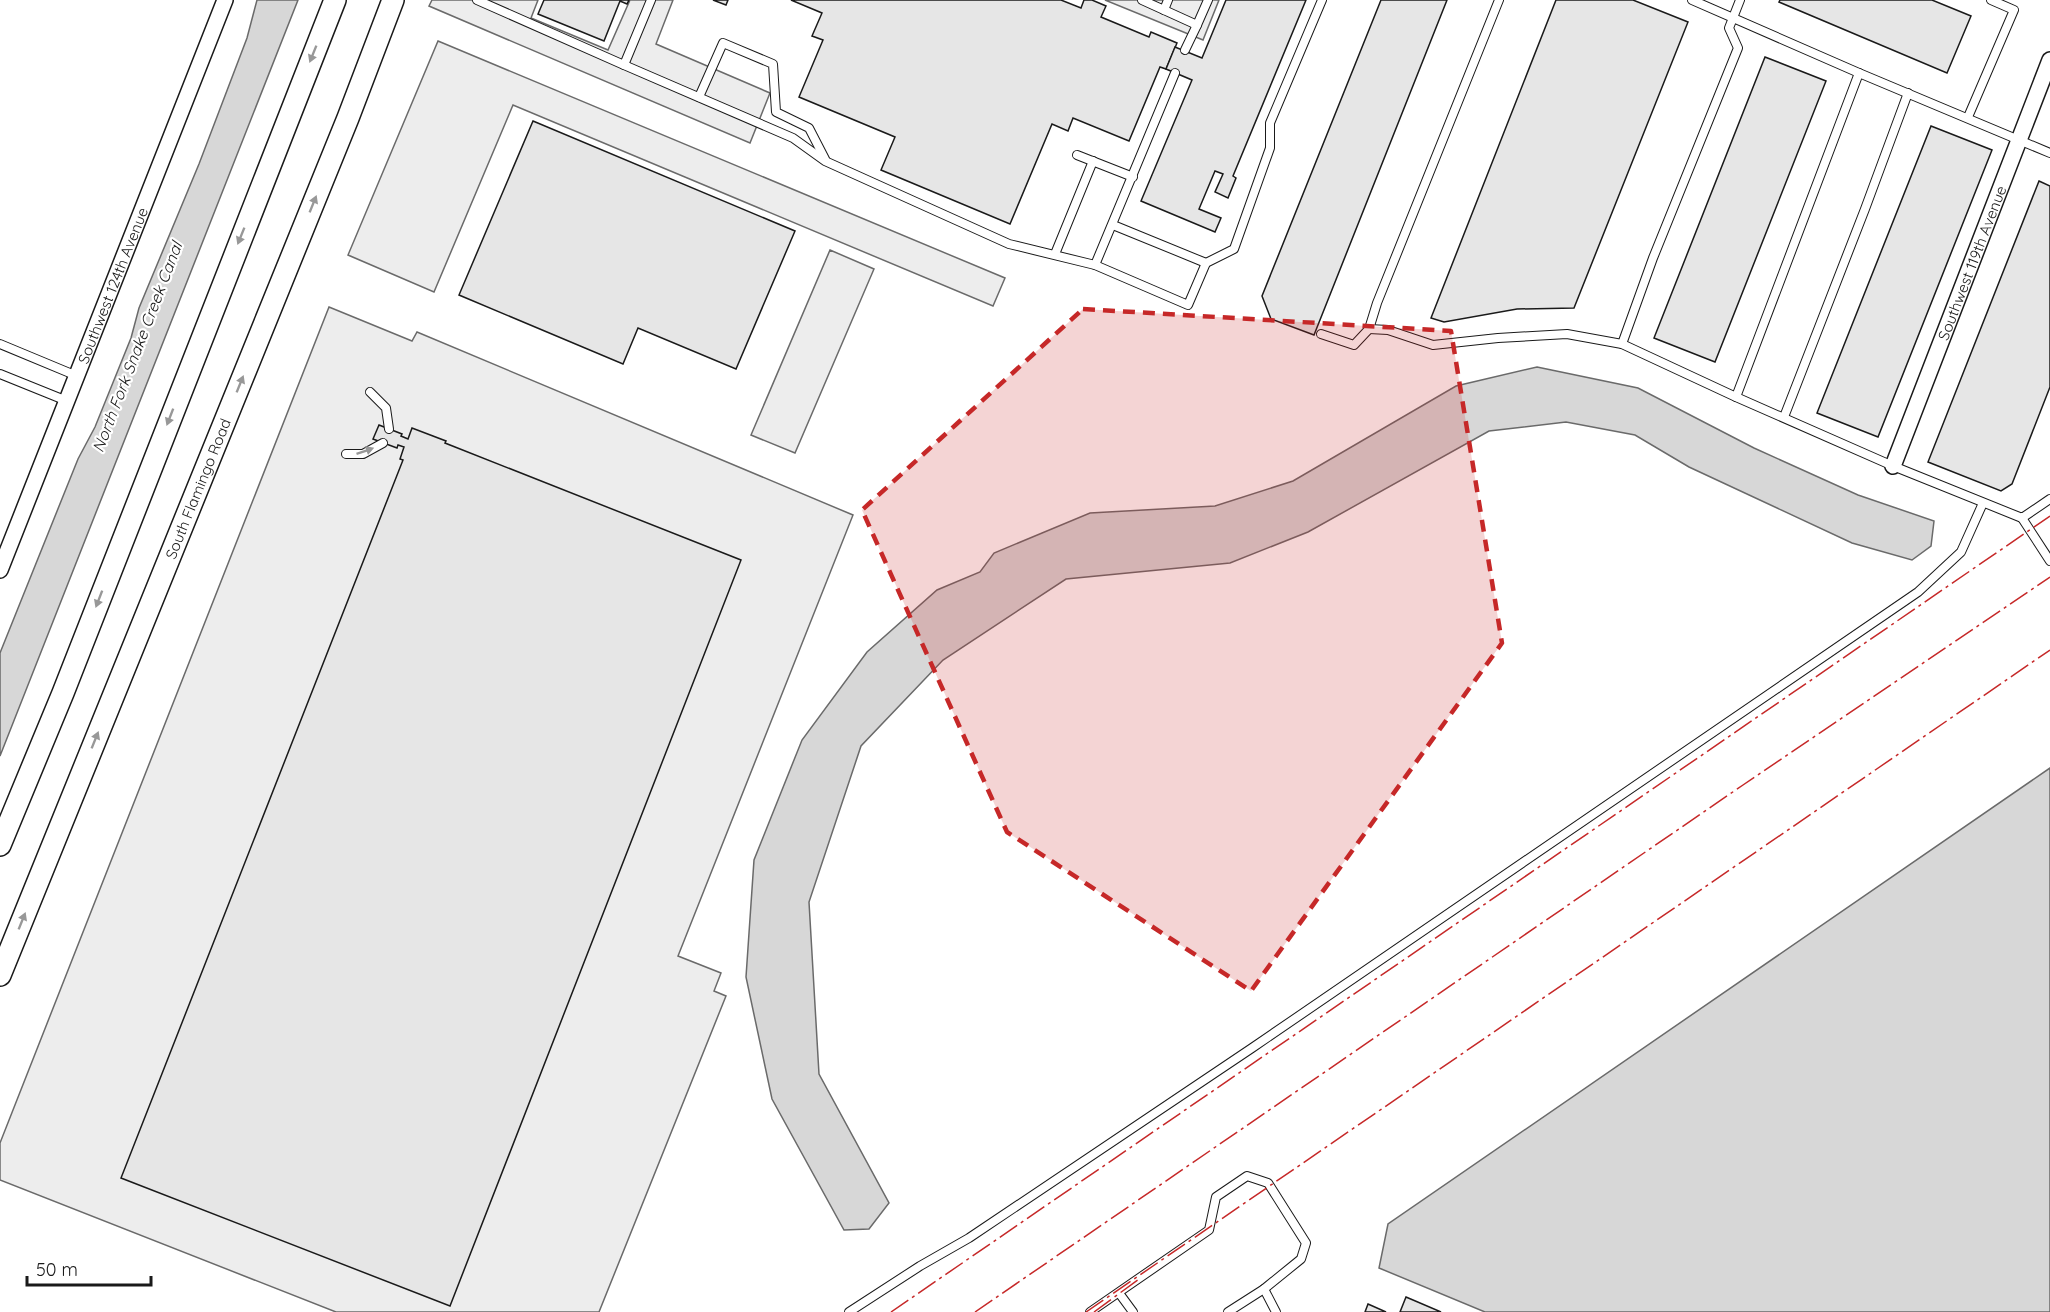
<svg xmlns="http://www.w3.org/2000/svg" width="2050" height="1312" font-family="Quicksand,sans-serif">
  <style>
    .built { fill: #ededed; stroke: #6a6a6a; stroke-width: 1.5 }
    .water { fill: #d7d7d7; stroke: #6a6a6a; stroke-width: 1.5 }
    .building { fill: #e6e6e6; stroke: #1a1a1a; stroke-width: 1.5 }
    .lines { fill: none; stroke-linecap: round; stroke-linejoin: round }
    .service-casing { stroke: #1a1a1a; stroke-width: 10 }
    .minor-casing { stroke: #1a1a1a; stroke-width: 18 }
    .secondary-casing { stroke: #1a1a1a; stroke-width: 24 }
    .service { stroke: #fff; stroke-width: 8 }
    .minor { stroke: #fff; stroke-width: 15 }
    .secondary { stroke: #fff; stroke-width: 21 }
    .power { stroke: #c62828; stroke-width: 1.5; stroke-dasharray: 21 4.5 3 4.5; stroke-linecap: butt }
    .oneway { fill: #989898 }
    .marked { fill: #c62828; fill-opacity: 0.2; stroke: #c62828; stroke-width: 4.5; stroke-dasharray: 12 8; stroke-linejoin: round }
    .labels { text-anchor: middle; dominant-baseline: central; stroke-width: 4.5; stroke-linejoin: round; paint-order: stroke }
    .street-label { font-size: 15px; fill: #1a1a1a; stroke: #fff }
    .water-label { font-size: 16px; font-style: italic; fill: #1a1a1a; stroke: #fff }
  </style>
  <rect width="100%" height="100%" fill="#fff"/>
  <g class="built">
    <polygon points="432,0 538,0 531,18 608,50 630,0 673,0 656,44 770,93 750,143 429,6"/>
    <polygon points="1105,0 1219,0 1203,40"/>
    <polygon points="438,41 1005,278 993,306 513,105 434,292 348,255"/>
    <polygon points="830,250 874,269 795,453 751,435"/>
    <polygon points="329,307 412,341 417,332 853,515 678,956 721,973 714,991 726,996 599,1312 336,1312 0,1180 0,1143"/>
  </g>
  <g class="water">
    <polygon points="257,0 298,0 0,756 0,653 78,459 95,427 131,338 139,308 199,164 247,38"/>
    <polygon points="1537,367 1638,388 1754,448 1858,495 1934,521 1931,546 1912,560 1852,543 1689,467 1635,435 1566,422 1489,431 1308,532 1230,563 1066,579 943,660 861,746 809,902 819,1074 889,1203 869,1229 844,1230 772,1099 746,977 754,860 802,740 867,652 937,590 980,572 994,553 1090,513 1215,506 1293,481 1456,386"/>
    <polygon points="2050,768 2050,1312 1485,1312 1379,1268 1388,1224"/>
  </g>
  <g class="building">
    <polygon points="544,0 629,0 627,4 620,1 604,41 538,14"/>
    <polygon points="713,0 728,0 726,5"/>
    <polygon points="791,0 1061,0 1081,8 1084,0 1092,0 1106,6 1101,17 1149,37 1151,32 1177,43 1166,69 1160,67 1129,141 1073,118 1068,131 1052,124 1010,224 881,170 895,137 799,97 823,40 812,36 822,13"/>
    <polygon points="1226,0 1306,0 1233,176 1236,178 1228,198 1215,192 1223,174 1215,171 1199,209 1221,218 1215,232 1141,201 1192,80 1166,69 1175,47 1202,58"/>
    <polygon points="1381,0 1447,0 1314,335 1271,319 1262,296"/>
    <polygon points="1556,0 1633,0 1688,22 1574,308 1517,309 1444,322 1431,318"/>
    <polygon points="1780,0 1932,0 1971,16 1947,73 1779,2"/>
    <polygon points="1765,57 1826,81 1715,362 1654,338"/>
    <polygon points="533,121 795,231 736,369 638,328 623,364 459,295"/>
    <polygon points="1931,126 1992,150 1878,437 1817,413"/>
    <polygon points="2039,181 2050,186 2050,387 2012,484 2001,491 1928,462"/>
    <polygon points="379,425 402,434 401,436 408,439 412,428 446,441 445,443 741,560 450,1306 121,1178 403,460 400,459 404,447 398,445 397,448 373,439"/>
    <polygon points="1406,1297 1441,1312 1400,1312"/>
    <polygon points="1368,1304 1386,1312 1365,1312"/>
  </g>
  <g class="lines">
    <defs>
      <g id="service">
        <polyline points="477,0 624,65 651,0"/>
        <polyline points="1142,0 1164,10 1168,0"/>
        <polyline points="1692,0 1859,73 2050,153"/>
        <polyline points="1164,10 1197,25 1208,0"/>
        <polyline points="1185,50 1197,25"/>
        <polyline points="624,65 793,138 825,161 1009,244 1095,265 1188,305 1206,263 1234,249 1270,148 1270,123 1322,0"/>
        <polyline points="699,97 723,43 773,64 776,112 809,128 825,159"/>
        <polyline points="1968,117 2014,10 1991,0"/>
        <polyline points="1077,155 1133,177"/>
        <polyline points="1113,225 1206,263"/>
        <polyline points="1055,254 1093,161"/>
        <polyline points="1095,265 1175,73"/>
        <polyline points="1369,329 1388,330 1433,345 1498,338 1567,334 1622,344 1736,397 1893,466 2022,518 2050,499"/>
        <polyline points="1321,334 1354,345 1369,329 1377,303 1499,0"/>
        <polyline points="0,344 77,376"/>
        <polyline points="1622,344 1653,258 1738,48 1729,28 1740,0"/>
        <polyline points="0,374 67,401"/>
        <polyline points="370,392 386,408 389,429"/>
        <polyline points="1736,397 1859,73"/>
        <polyline points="1784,417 1865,209 1908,93"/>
        <polyline points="346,454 363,454 383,443"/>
        <polyline points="2022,518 2050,561"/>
        <polyline points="1119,1293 1133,1312"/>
        <polyline points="849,1312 920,1266 969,1238 1252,1048 1918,592 1961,552 1983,503"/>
        <polyline points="1090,1312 1209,1230 1216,1197 1247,1176 1268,1183 1306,1243 1301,1259 1264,1289 1276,1312"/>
        <polyline points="1228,1312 1264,1289"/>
      </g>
      <g id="minor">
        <path id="s1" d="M1893,466L2050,60"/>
        <path id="s2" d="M0,570L225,0"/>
      </g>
      <g id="secondary">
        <polyline points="0,845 63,693 335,0"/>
        <path id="s3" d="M0,975L348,118L393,0"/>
      </g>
    </defs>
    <use href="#service" class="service-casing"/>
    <use href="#minor" class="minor-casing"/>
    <use href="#secondary" class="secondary-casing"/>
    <use href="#service" class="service"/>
    <use href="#minor" class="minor"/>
    <use href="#secondary" class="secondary"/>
    <g class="power">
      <polyline points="891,1312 2050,516"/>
      <polyline points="975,1312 1743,785 2050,577"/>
      <polyline points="1086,1312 2050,650"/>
      <polyline points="1094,1312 1139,1279"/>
    </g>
  </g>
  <defs><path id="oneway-solid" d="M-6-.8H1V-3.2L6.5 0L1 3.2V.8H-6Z" transform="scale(1.5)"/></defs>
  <g class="oneway">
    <use href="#oneway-solid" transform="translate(313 54) rotate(112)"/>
    <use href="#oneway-solid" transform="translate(313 204) rotate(-68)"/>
    <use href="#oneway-solid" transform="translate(241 236) rotate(112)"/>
    <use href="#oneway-solid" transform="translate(240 384) rotate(-68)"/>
    <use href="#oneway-solid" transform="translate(170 417) rotate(111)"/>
    <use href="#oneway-solid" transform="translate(365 451) rotate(-19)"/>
    <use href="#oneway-solid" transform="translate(99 599) rotate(111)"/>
    <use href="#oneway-solid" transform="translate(95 740) rotate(-68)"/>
    <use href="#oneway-solid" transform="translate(22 921) rotate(-68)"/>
  </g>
  <path class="marked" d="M1083,309L1451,331L1502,643L1251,991L1007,832L862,510Z"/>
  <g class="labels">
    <g class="street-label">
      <text stroke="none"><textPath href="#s1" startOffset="218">Southwest 119th Avenue</textPath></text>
      <text stroke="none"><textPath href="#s2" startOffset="306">Southwest 124th Avenue</textPath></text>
      <text stroke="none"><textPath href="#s3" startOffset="525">South Flamingo Road</textPath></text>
    </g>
    <g class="water-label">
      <text transform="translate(137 347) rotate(-69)">North Fork Snake Creek Canal</text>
    </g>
  </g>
  <path d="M27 1276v9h124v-9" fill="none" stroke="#1a1a1a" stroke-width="3"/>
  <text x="36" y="1276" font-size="18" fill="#1a1a1a" stroke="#ffffff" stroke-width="4.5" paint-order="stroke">50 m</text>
</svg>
